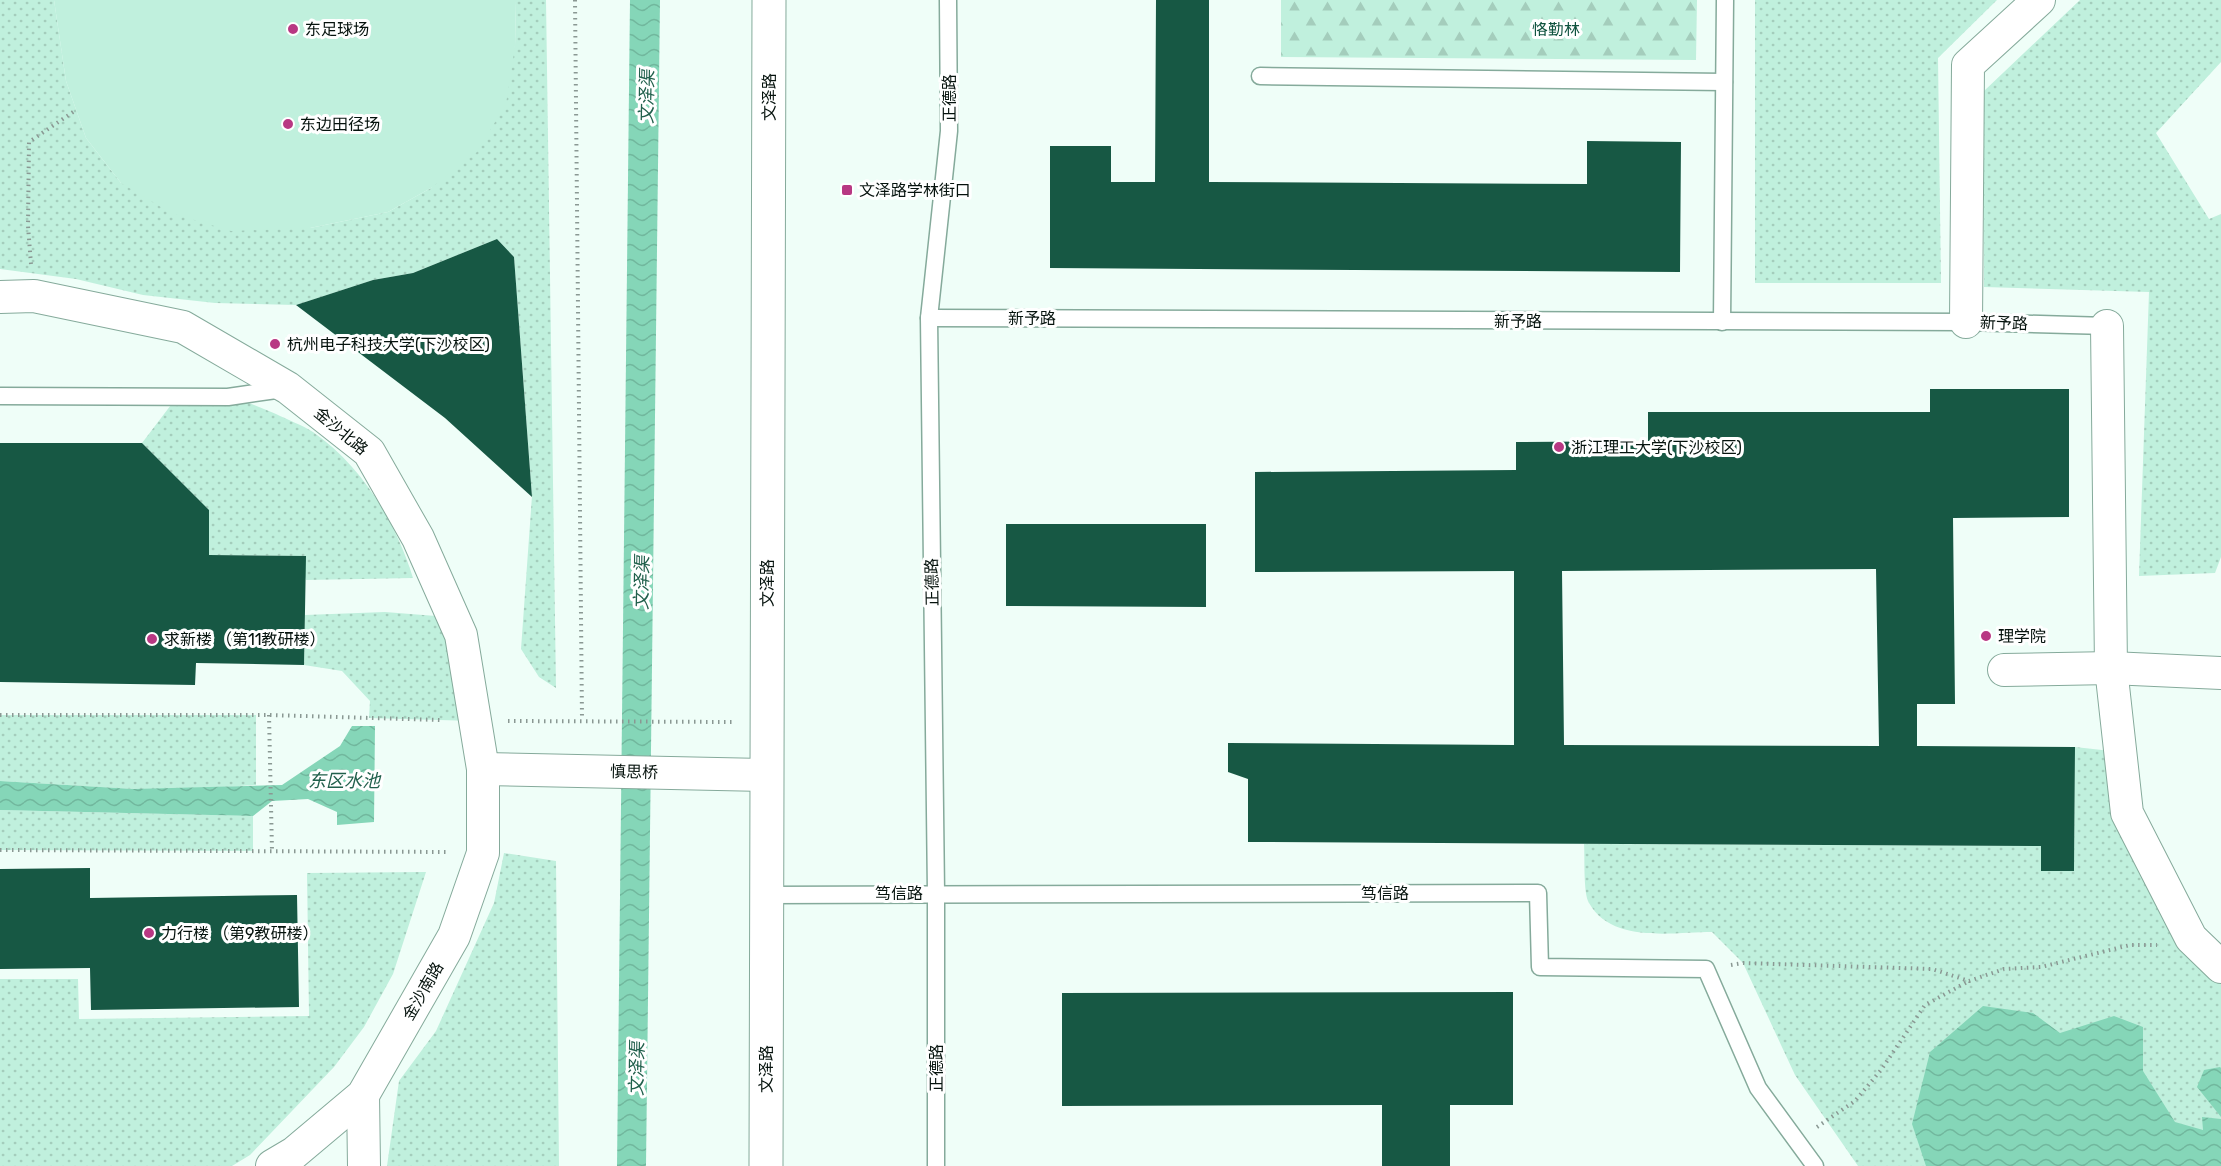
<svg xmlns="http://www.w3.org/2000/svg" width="2221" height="1166" font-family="Rubik,'Noto Sans SC',sans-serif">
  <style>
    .grass { fill: url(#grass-dots) }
    .forest { fill: url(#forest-firs) }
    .park { fill: #c0f0dd }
    .water { fill: url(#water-waves) }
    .building { fill: #175844; fill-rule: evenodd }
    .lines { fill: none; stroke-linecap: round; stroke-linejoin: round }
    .lane-casing { stroke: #85aa9b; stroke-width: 19 }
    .street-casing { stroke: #85aa9b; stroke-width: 34 }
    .primary-casing { stroke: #85aa9b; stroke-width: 35 }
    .path { stroke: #8a9893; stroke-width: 4; stroke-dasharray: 1.5 4.5; stroke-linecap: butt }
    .lane { stroke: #fff; stroke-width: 16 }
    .street { stroke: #fff; stroke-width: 32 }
    .primary { stroke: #fff; stroke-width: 33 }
    .poi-dot { fill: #b83883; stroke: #fff; stroke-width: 2 }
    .labels { text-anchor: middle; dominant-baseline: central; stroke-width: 6; stroke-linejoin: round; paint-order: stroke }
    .poi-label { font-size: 16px; fill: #05120d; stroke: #fff; text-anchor: start }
    .park-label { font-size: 16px; fill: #10533f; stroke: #fff }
    .street-label { font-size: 16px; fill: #05120d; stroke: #fff }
    .water-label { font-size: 18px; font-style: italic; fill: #21604c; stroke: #fff }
  </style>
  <defs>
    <pattern id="grass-dots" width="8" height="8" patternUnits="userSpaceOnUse" patternTransform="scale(1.5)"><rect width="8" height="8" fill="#c0f0dd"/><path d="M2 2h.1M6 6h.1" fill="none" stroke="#a4cdbc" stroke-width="1.8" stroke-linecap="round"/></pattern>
    <pattern id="forest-firs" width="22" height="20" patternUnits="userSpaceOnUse" patternTransform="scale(1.5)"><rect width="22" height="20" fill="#c0f0dd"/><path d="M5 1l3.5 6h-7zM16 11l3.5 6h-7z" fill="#a4cdbc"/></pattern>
    <pattern id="water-waves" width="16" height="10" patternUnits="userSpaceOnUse" patternTransform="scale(1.5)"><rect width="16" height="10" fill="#85d6b8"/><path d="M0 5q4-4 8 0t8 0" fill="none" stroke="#71b79d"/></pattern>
  </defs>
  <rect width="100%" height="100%" fill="#effef8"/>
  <g class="grass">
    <polygon points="0,0 54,0 66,81 86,138 121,183 310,228 388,212 431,188 515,46 516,0 546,0 556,688 539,677 521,649 532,496 514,257 497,239 413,273 373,280 296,305 215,303 143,295 76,279 0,269"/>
    <polygon points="1755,0 1997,0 1938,58 1941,283 1755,283"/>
    <polygon points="2080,0 2221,0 2221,62 2156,133 2209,219 2221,214 2221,557 2215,573 2139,576 2149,292 1984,287 1984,91"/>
    <path d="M177,397C193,397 212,395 228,397C244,400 261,408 276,414C288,420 302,425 313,432C361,465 396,522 413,578L306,580L299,556L209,555V510L142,443Z"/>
    <polygon points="385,612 436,616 461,635 474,721 369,718 370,701 342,671 304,665 305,615"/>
    <polygon points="0,715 256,715 256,785 191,789 134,789 0,781"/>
    <path d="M2075,747L2120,752L2127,813L2221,967V1166H1858L1795,1075L1743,963L1712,932C1673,932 1612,944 1589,903C1583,893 1585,857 1584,844L2041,846V870L2074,871Z"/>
    <polygon points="0,810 253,816 253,851 0,850"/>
    <polygon points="504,853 556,861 559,1166 387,1166 399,1081 436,1031 494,903"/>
    <polygon points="426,872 393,974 364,1027 334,1067 250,1155 232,1166 0,1166 0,979 78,979 79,1019 309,1016 307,873"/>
  </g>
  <polygon class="forest" points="1281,0 1697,0 1696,60 1281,57"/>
  <polygon class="park" points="54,0 516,0 515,46 506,104 477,152 431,188 388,212 310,228 231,231 171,213 121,183 86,138 66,81"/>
  <g class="water">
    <polygon points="630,0 660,0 646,1166 617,1166"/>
    <polygon points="352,726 375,726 374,822 337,825 337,812 308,799 272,801 253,816 0,810 0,781 134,789 282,785 340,746"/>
    <polygon points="1983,1006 2033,1013 2060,1033 2114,1016 2143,1027 2143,1071 2175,1122 2203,1130 2202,1117 2221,1119 2221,1166 1926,1166 1912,1124 1930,1052"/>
    <polygon points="2220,1067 2221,1068 2221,1117 2197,1087 2204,1070"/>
  </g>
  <g class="building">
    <polygon points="1156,0 1209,0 1209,182 1587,184 1587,141 1681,142 1680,272 1050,268 1050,146 1111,146 1111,182 1155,182"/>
    <polygon points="497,239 514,257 532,497 445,418 296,305 373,280 413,273"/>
    <path d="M1930,389H2069V517L1953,518L1955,704H1917V746L2075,747L2074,871H2041V846L1248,842V779L1228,772V743L1514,745V571L1255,572V472L1516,470V442L1648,441V412H1930ZM1876,569L1879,746L1564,745L1562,571Z"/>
    <polygon points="0,443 142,443 209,510 209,555 306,556 304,665 196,663 195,685 0,682"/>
    <polygon points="1006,524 1206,524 1206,607 1006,606"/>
    <polygon points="90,868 90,898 297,895 299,1007 91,1010 90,968 0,969 0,869"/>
    <polygon points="1513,992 1513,1105 1450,1105 1450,1166 1382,1166 1382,1105 1062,1106 1062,993"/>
  </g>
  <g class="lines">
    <defs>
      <g id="lane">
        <polyline points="1260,76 1724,82"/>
        <polyline points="929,318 1966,322 2107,326"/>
        <polyline points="1722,322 1725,0"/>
        <polyline points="0,396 228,397 283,389"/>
        <polyline points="766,895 1538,893 1540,967 1706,969 1758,1088 1815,1166"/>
        <polyline points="936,1166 936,893 929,318 949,131 948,0"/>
      </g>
      <g id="street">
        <polyline points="0,297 34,296 183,327 288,388 369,452 418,538 461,635 483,769 483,853 454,936 363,1095 294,1153 272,1166"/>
        <polyline points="1966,322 1968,65 2039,0"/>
        <polyline points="2107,326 2111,668 2127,813 2191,938 2221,967"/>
        <polyline points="2004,670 2111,668 2221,673"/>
        <polyline points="483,769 766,775"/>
        <polyline points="363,1095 364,1166"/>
      </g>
      <polyline id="primary" points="766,1166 769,0"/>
    </defs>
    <use href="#lane" class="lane-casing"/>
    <use href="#street" class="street-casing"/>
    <use href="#primary" class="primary-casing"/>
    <g class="path">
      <polyline points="575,0 582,719"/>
      <polyline points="31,264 28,226 29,142 76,110"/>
      <polyline points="0,715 269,715 440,720"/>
      <polyline points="269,715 272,851"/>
      <polyline points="508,721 734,722"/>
      <polyline points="0,850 449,852"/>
      <polyline points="1731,965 1743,963 1932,969 1969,981 2004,969 2041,967 2130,945 2157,945"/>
      <polyline points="1817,1127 1855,1101 1881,1070 1925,1005 1969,981"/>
    </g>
    <use href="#lane" class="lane"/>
    <use href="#street" class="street"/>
    <use href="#primary" class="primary"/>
  </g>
  <g class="poi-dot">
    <circle cx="293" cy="29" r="6"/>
    <circle cx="288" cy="124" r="6"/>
    <rect x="841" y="184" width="12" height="12" rx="3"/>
    <circle cx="275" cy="344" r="6"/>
    <circle cx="1559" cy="447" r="6"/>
    <circle cx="1986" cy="636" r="6"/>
    <circle cx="152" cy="639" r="6"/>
    <circle cx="149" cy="933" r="6"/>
  </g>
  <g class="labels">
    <g class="poi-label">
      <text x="305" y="29">东足球场</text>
      <text x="300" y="124">东边田径场</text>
      <text x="859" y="190">文泽路学林街口</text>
      <text x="287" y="344">杭州电子科技大学(下沙校区)</text>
      <text x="1571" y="447">浙江理工大学(下沙校区)</text>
      <text x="1998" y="636">理学院</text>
      <text x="164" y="639">求新楼 （第11教研楼）</text>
      <text x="161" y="933">力行楼 （第9教研楼）</text>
    </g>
    <g class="park-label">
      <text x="1556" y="29">恪勤林</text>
    </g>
    <g class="street-label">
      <text transform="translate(769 97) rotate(-90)">文泽路</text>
      <text transform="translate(949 98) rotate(-90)">正德路</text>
      <text x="1032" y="318">新予路</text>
      <text x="1518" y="321">新予路</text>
      <text transform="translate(2004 323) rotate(2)">新予路</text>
      <text transform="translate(341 431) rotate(40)">金沙北路</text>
      <text transform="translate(932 582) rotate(-91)">正德路</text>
      <text transform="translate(767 583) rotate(-90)">文泽路</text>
      <text transform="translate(634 772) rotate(1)">慎思桥</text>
      <text x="899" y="893">笃信路</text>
      <text x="1385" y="893">笃信路</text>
      <text transform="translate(423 991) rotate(-60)">金沙南路</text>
      <text transform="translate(936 1068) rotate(-90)">正德路</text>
      <text transform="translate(766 1069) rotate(-90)">文泽路</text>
    </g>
    <g class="water-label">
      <text transform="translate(647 97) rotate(-89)">文泽渠</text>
      <text transform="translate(642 583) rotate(-89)">文泽渠</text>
      <text x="344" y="781">东区水池</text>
      <text transform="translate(637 1069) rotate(-89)">文泽渠</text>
    </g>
  </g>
</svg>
